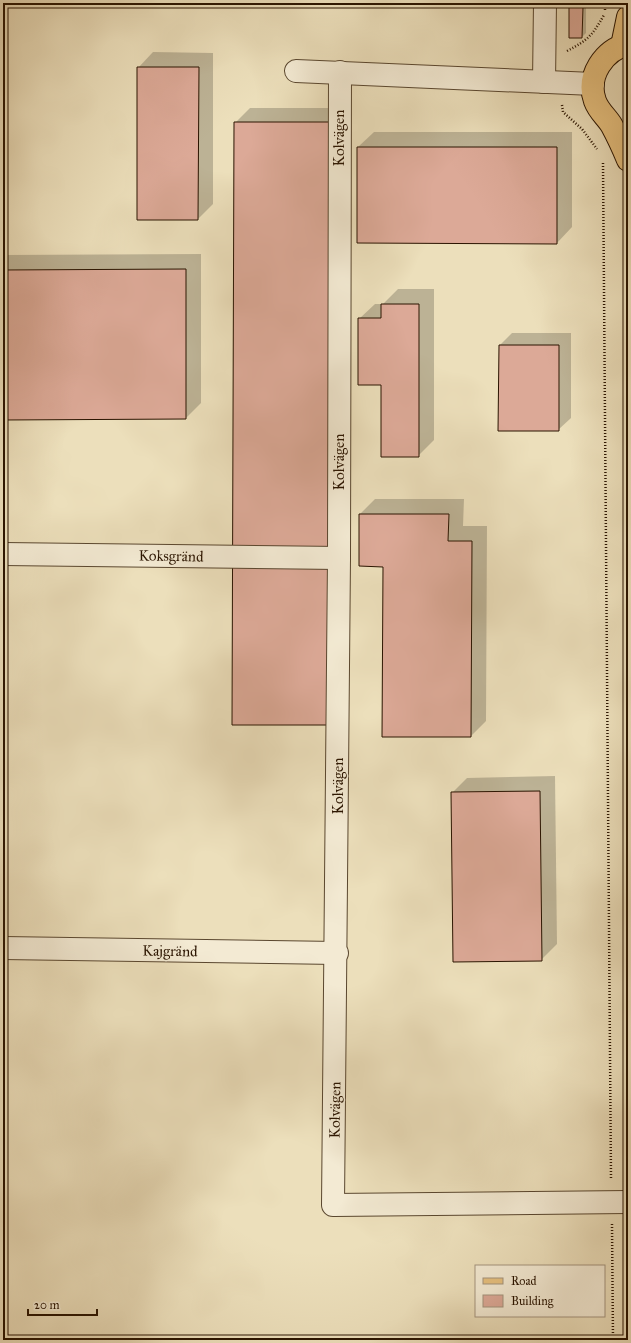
<svg xmlns="http://www.w3.org/2000/svg" width="631" height="1343" font-family="'IM FELL Great Primer',serif">
  <style>
    .shadow { fill: #0003 }
    .building { fill: #dca997; stroke: #2a1400 }
    .lines { fill: none; stroke-linecap: round; stroke-linejoin: round }
    .minor-casing { stroke: #5a472f; stroke-width: 24 }
    .major-casing { stroke: #2a1400; stroke-width: 24 }
    .path { stroke: #2a1400; stroke-width: 2.5; stroke-dasharray: 1 2; stroke-linecap: butt }
    .minor { stroke: #f3ead3; stroke-width: 22 }
    .major { stroke: #e6c07e; stroke-width: 22 }
    .labels { text-anchor: middle; dominant-baseline: central; stroke-width: 3; stroke-linejoin: round; paint-order: stroke }
    .street-label { font-size: 15px; fill: #2a1400; stroke: #f3ead3 }
  </style>
  <rect width="100%" height="100%" fill="#ecdfbb"/>
  <filter id="stains"><feTurbulence type="fractalNoise" baseFrequency=".005" numOctaves="4"/><feColorMatrix values="0 0 0 0 .2 0 0 0 0 .09 0 0 0 0 .02 0 0 0 .5 -.17"/></filter>
  <radialGradient id="worn" r=".72"><stop offset=".6" stop-color="#630" stop-opacity="0"/><stop offset="1" stop-color="#630" stop-opacity=".3"/></radialGradient>
  <g class="shadow">
    <polygon points="574,3 586,3 586,33 582,37 570,7"/>
    <polygon points="153,52 213,53 213,204 198,219 138,68"/>
    <polygon points="250,108 347,108 345,709 235,123"/>
    <polygon points="374,132 572,132 572,227 557,243 358,147"/>
    <polygon points="201,254 201,403 186,418 3,419 3,255"/>
    <polygon points="398,289 434,289 434,440 418,456 382,384 359,319 375,304 383,304"/>
    <polygon points="512,333 571,333 571,418 558,430 500,345"/>
    <polygon points="375,499 464,499 463,526 487,526 486,721 471,736 384,566 360,514"/>
    <polygon points="555,776 557,944 541,960 452,793 467,778"/>
  </g>
  <g class="building">
    <polygon points="569,7 583,7 582,38 569,38"/>
    <polygon points="137,67 199,67 198,220 137,220"/>
    <polygon points="234,122 332,122 330,725 232,725"/>
    <polygon points="357,147 557,147 557,244 357,243"/>
    <polygon points="186,269 186,419 3,420 3,270"/>
    <polygon points="381,304 419,304 419,457 381,457 381,385 358,385 358,318 381,318"/>
    <polygon points="499,345 559,345 559,431 498,431"/>
    <polygon points="359,514 449,514 448,541 472,541 471,737 382,737 383,567 359,566"/>
    <polygon points="540,791 542,961 453,962 451,792"/>
  </g>
  <g class="lines">
    <defs>
      <g id="minor">
        <polyline points="296,71 593,84"/>
        <polyline points="340,72 339,558 333,1205 628,1202"/>
        <polyline points="544,82 545,3"/>
        <polyline points="3,554 339,558"/>
        <polyline points="3,948 337,953"/>
      </g>
      <g id="major">
        <path d="M628,44C604,50 586,76 595,101C599,112 607,117 612,126C618,137 623,148 628,160"/>
        <polyline points="622,46 628,17"/>
      </g>
    </defs>
    <use href="#minor" class="minor-casing"/>
    <use href="#major" class="major-casing"/>
    <g class="path">
      <polyline points="605,10 605,3"/>
      <path d="M567,51C588,40 592,36 604,15"/>
      <polyline points="562,105 563,112 582,129 597,149"/>
      <polyline points="603,163 611,1179"/>
      <polyline points="612,1224 613,1340"/>
    </g>
    <use href="#minor" class="minor"/>
    <use href="#major" class="major"/>
  </g>
  <g class="labels">
    <g class="street-label">
      <text transform="translate(339 138) rotate(-90)">Kolvägen</text>
      <text transform="translate(339 462) rotate(-90)">Kolvägen</text>
      <text transform="translate(171 556) rotate(1)">Koksgränd</text>
      <text transform="translate(338 786) rotate(-90)">Kolvägen</text>
      <text transform="translate(170 951) rotate(1)">Kajgränd</text>
      <text transform="translate(335 1110) rotate(-89)">Kolvägen</text>
    </g>
  </g>
  <rect width="631" height="1343" fill="none" stroke="#ecdfbb" stroke-width="16"/>
  <rect x="4" y="4" width="623" height="1335" fill="none" stroke="#2a1400" stroke-width="2"/>
  <rect x="8" y="8" width="615" height="1327" fill="none" stroke="#2a1400"/>
  <rect x="475" y="1265" width="130" height="52" fill="#f3ead3" stroke="#a3947f"/>
  <rect x="483" y="1278" width="20" height="6" fill="#e6c07e" stroke="#a3947f"/>
  <text x="511" y="1285" font-size="12" fill="#2a1400">Road</text>
  <rect x="483" y="1295" width="20" height="12" fill="#dca997" stroke="#a3947f"/>
  <text x="511" y="1305" font-size="12" fill="#2a1400">Building</text>
  <path d="M28 1309v6h69v-6" fill="none" stroke="#2a1400" stroke-width="2"/>
  <text x="34" y="1309" font-size="12" fill="#2a1400" stroke="#f3ead3" stroke-width="3" paint-order="stroke">20 m</text>
  <rect width="100%" height="100%" filter="url(#stains)"/>
  <rect width="100%" height="100%" fill="url(#worn)"/>
</svg>
